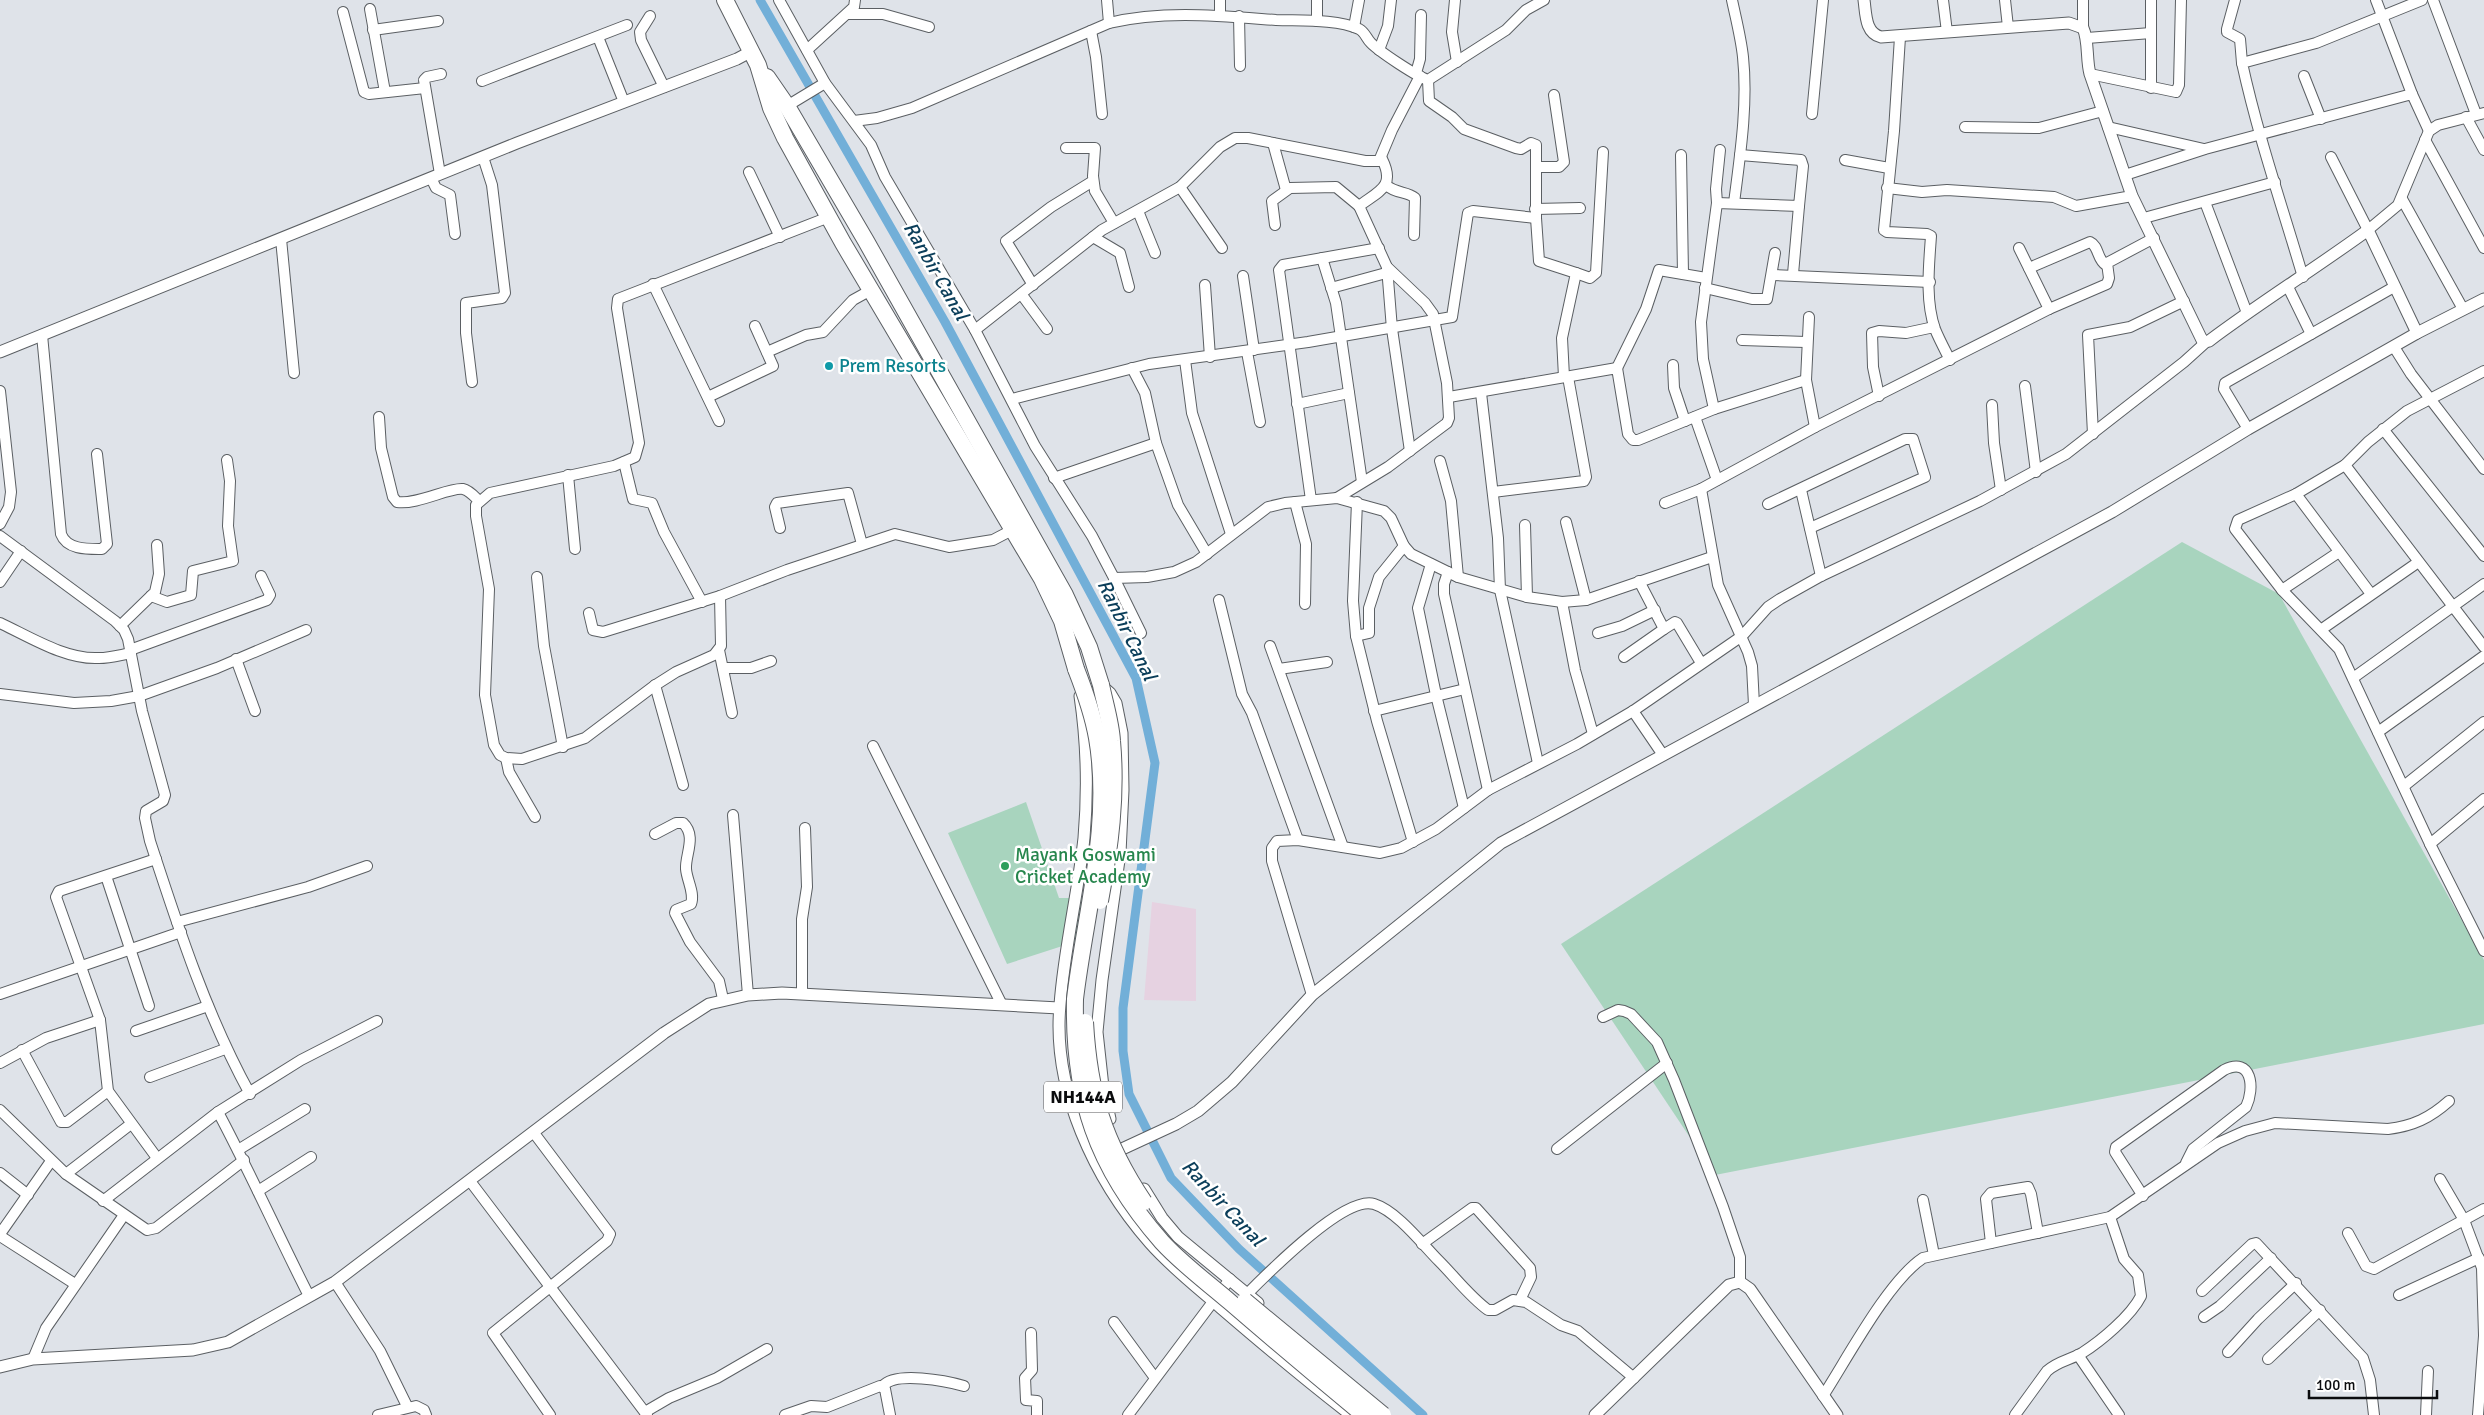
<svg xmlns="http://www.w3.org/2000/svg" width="2484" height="1415" font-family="Signika,sans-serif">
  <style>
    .industrial { fill: #e6d2e1 }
    .green { fill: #a8d4be }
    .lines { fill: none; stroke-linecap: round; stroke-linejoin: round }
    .canal { stroke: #72afd8; stroke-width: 9 }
    .minor-casing { stroke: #5b5f63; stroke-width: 12 }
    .tertiary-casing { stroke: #5b5f63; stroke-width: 13 }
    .trunk-casing { stroke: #5b5f63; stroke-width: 18 }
    .minor { stroke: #fff; stroke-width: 10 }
    .tertiary { stroke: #fff; stroke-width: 11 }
    .trunk { stroke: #fff; stroke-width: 16 }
    .trunk-bridge-casing { stroke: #5b5f63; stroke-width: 18; stroke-linecap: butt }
    .trunk-bridge { stroke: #fff; stroke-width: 16 }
    .culture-dot { fill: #0f9aa8; stroke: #fff; stroke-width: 2 }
    .leisure-dot { fill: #2e9e5b; stroke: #fff; stroke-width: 2 }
    .labels { text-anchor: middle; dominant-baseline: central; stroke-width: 5; stroke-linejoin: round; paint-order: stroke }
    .shield { fill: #fff; stroke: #545556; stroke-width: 1 }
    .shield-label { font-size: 18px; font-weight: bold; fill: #0b0c0e }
    .culture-label { font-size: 19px; fill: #0d838f; stroke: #fff; text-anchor: start }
    .leisure-label { font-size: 19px; fill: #27864d; stroke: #fff; text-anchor: start }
    .water-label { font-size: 20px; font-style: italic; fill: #0b3e5a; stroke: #fff }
  </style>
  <rect width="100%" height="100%" fill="#dfe3e9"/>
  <polygon class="industrial" points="1152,902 1196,909 1196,1001 1144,1000"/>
  <g class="green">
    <polygon points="2182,542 2279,594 2484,960 2484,1024 1715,1175 1561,944"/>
    <polygon points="1026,802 1059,898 1082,898 1084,939 1007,964 948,833"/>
  </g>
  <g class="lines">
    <polyline class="canal" points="760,0 945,322 1136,678 1155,763 1123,1008 1123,1051 1129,1094 1171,1178 1239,1249 1423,1415"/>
    <defs>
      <g id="minor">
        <polyline points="779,0 825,83 871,145 885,177 975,330 1035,446 1092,536 1114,578 1147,577 1174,572 1196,562 1268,507 1285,503 1337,498 1384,511 1391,518 1404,546 1411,554 1458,577 1527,597 1562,602 1586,600 1712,557"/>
        <polyline points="1107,0 1109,23"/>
        <polyline points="1220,0 1220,14"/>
        <polyline points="1455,0 1452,32 1457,62"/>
        <path d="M1732,0C1736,19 1741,38 1743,57C1748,105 1740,156 1734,203"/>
        <polyline points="1943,0 1947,32"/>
        <polyline points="2005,0 2008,27"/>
        <polyline points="2083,0 2083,28"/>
        <polyline points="2151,0 2151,88"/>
        <polyline points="2235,0 2227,29 2227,32 2240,39 2242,63"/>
        <polyline points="2376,0 2412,94"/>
        <polyline points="2433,0 2476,114"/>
        <polyline points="370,9 385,92"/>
        <polyline points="343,12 364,92 369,94 425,88"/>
        <polyline points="847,14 883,14 929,27"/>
        <polyline points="650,16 640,32 641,40 664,87"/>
        <polyline points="1239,16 1240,66"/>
        <polyline points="1317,21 1317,0"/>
        <polyline points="1354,27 1359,0"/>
        <polyline points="373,30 438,21"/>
        <polyline points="1091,31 1096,57 1102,114"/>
        <polyline points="598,37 624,102"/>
        <path d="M1900,37L1894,131L1884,230L1887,232L1927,234L1931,236C1929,265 1925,301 1935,329C1939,339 1945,350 1950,360"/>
        <polyline points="2087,38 2151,33"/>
        <polyline points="807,50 854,7 855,0"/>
        <polyline points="1379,50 1388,26 1391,0"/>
        <polyline points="1416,73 1420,59 1421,15"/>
        <polyline points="2090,74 2176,92 2179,85 2181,0"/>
        <polyline points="2304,76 2321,119"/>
        <polyline points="1428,80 1429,101 1452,117 1464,129 1516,148 1521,149 1531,143 1536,145 1536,218 1539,261 1576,273 1562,338 1564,377"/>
        <polyline points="482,81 627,25"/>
        <polyline points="787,106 825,83"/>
        <polyline points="1812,114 1823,0"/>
        <polyline points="2466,117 2484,150"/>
        <path d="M854,121L877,118L912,108L1109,23C1164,10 1221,16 1276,20C1300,21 1337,19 1359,29C1365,32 1366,38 1371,43C1380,52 1416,76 1428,80L1506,30L1526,10L1544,0"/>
        <polyline points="1965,127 2039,128 2103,111"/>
        <polyline points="2108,127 2204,149"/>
        <polyline points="2425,140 2484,248"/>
        <polyline points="1273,143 1286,190"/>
        <polyline points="1066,148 1095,148 1093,176 1095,191 1114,223"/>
        <polyline points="1681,155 1683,274"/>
        <polyline points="2331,157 2368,230 2398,205 2429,131 2438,125 2484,113"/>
        <polyline points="1845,160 1889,168"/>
        <polyline points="1537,167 1559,167 1564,162 1554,95"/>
        <polyline points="749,172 780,237"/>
        <polyline points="440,174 424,80 427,77 441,74"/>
        <polyline points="2125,175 2205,149 2412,94 2429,131"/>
        <polyline points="431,178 436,188 450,195 455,234"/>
        <path d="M1386,185C1396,194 1407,191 1415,198L1414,235"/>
        <polyline points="1180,187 1222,248"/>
        <polyline points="1887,188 1922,192 1947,190 2054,197 2076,206 2132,196"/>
        <polyline points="2402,199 2463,309"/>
        <polyline points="2205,202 2247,313"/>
        <polyline points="1717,203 1716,189 1720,150"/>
        <polyline points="1535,209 1580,208"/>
        <polyline points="1138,211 1155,253"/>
        <polyline points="2144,218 2275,182"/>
        <polyline points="1275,225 1272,201 1290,188 1336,187 1359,206"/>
        <polyline points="1093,237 1120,253 1129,287"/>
        <polyline points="281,239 294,373"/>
        <polyline points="2019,248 2049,309"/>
        <polyline points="1322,258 1336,303 1362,482"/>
        <polyline points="1387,267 1392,329 1410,451"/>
        <path d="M2029,268L2090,242C2099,246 2097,260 2106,265"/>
        <polyline points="1576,273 1590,278 1596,273 1603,152"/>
        <polyline points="1793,274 1799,206"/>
        <polyline points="1773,275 1930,282"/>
        <polyline points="1243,276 1254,350"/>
        <path d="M2303,277C2282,206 2258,136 2242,63L2316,43L2422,0"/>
        <polyline points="653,284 719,421"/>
        <polyline points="1033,285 1006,241 1051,207 1093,181"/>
        <polyline points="1205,285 1210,357"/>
        <polyline points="2288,287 2311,334"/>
        <polyline points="1331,288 1386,273"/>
        <polyline points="1705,288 1752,299 1767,299 1775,253"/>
        <polyline points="1022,295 1047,329"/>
        <polyline points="975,330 1102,230 1180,187 1220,147 1235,138 1248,138 1365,161 1379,161 1392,130 1420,76"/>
        <path d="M42,335L61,534C67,550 88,549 102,549L107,544L97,454"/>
        <polyline points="1742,340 1806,342"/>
        <polyline points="2394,347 2411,374 2484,469"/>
        <polyline points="767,352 806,335 823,332 853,300 871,290"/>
        <polyline points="1247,352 1260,422"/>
        <polyline points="1185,360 1192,413 1231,534"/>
        <polyline points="1673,365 1674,388 1685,421"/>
        <polyline points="1617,368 1646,309 1659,270 1706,278"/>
        <polyline points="2484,371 2407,411 2368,442 2345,465 2296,494 2238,520 2235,529 2282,590 2339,649 2430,844 2484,799"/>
        <polyline points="1806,380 1809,317"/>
        <polyline points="472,382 466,333 466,303 502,298 505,293 492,185 483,157"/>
        <polyline points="2025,386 2036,472"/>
        <polyline points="0,391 11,492 9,507 0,524"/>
        <polyline points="1481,393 1498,538 1500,590 1538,763"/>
        <polyline points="1879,396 1873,367 1872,333 1879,331 1906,333 1934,327"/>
        <polyline points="708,397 773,366 755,326"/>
        <polyline points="1449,397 1617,368 1628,434 1633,440 1638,440 1714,409 1806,380 1815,427"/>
        <polyline points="1012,399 1149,364 1308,342 1452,317 1468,213 1473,211 1536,218"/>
        <polyline points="1297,404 1349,393"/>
        <polyline points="1992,405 1994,443 2001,490"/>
        <polyline points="1714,409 1703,359 1701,322 1717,203 1799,206 1803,166 1801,160 1740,155"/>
        <path d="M379,417L381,448L393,497L397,502C417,505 450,487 463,489C469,490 475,497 479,501"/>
        <polyline points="1695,417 1717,480"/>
        <polyline points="2248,429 2224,389 2225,383 2394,287"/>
        <polyline points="2383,429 2484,556"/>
        <polyline points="2093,434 2088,335 2130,327 2184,301"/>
        <polyline points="1156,443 1178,505 1207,554"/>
        <polyline points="1440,461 1451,501 1458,577"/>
        <polyline points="624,462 633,499 652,503 664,532 702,602"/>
        <polyline points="2345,465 2484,647"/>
        <polyline points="568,475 575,549"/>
        <polyline points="1054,478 1156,443 1145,393 1132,368"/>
        <polyline points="1701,489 1718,585 1748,652 1752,666 1754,705"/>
        <polyline points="1801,490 1821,576"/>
        <polyline points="1493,492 1584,481 1586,477 1568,377"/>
        <polyline points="2296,494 2371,594"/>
        <path d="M1337,498L1388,467L1447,423L1449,418L1447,383L1433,314L1425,303L1387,267L1359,206C1379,191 1396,187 1382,159"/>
        <polyline points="1311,500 1279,270 1283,265 1379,248"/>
        <polyline points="1295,502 1306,544 1305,604"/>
        <polyline points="1357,502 1353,601 1356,636 1377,721 1413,842"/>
        <polyline points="1665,503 1701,489 1815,427 2049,309 2107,284 2109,278 2107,263 2154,238"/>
        <polyline points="1768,504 1905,439 1913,439 1925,477 1810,528"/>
        <polyline points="1566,522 1586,600"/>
        <polyline points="1525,525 1527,597"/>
        <polyline points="780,528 775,507 777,503 848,493 862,544"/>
        <path d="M0,536L115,621L124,630L128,639L142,711L165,795L163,801L146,811L145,818L150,841C178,927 206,1014 250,1094"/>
        <polyline points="1431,564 1418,608 1436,695 1464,808"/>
        <polyline points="1448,572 1444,584 1444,594 1488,790"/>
        <polyline points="537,577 544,646 563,747"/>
        <polyline points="1114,578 1141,633"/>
        <polyline points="1639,581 1664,629 1675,622 1677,623 1701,663"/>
        <polyline points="0,582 21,551"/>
        <polyline points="2282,590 2339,552"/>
        <polyline points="151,596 167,602 191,595 193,571 233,561 228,526 230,481 227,460"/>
        <polyline points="720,596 721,646 714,655 676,672 654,686 585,738 522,759 506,758 500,755 494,745 485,695 489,589 476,516 476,505 490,493 614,466 635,457 639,443 617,308 618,299 829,217"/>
        <polyline points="1219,600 1242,694 1252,713 1298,840"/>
        <polyline points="1562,602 1575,670 1593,734"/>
        <polyline points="589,613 593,630 603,632 720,596 787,570 895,534 949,547 993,540 1014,529"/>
        <path d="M0,623C30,637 66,660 99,658C110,658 120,655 131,653"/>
        <polyline points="120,626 155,592 159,574 157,545"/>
        <polyline points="2322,629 2417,563"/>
        <polyline points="1598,633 1622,626 1655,610"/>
        <polyline points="1356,636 1369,633 1369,608 1379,577 1404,546"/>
        <polyline points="1270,646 1343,847"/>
        <polyline points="130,650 267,600 270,595 261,576"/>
        <polyline points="719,650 732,713"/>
        <polyline points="1624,657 1664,629"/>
        <polyline points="236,659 255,711"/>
        <polyline points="723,668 751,668 771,661"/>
        <polyline points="1279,669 1327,662"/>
        <polyline points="2353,678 2484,584"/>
        <polyline points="655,685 683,785"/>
        <polyline points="0,694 74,703 111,701 139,696 217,668 306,630"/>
        <polyline points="1374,711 1465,689"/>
        <polyline points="1633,711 1663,755"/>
        <polyline points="2378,732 2484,656"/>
        <polyline points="873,746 1002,1005"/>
        <polyline points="506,758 509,772 535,817"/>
        <polyline points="2404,786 2484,722"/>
        <polyline points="733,815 748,995"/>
        <path d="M655,834L676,823H683C697,836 685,855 686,869C687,881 695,893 691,904L676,910L675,913L690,942L719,981L723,999"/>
        <polyline points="2430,844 2484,951"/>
        <polyline points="156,859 59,891 56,897 100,1020 108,1091 157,1158"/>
        <polyline points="106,876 149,1006"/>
        <polyline points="177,922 308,887 367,866"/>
        <polyline points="0,994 181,932"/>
        <polyline points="802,994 802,919 807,887 805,828"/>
        <polyline points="1312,995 1272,861 1272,848 1277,841 1298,840 1380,853 1401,848 1436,829 1488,790 1577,744 1633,711 1742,636 1768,607 1780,599 1821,576 1980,501 2066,454 2184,362 2205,343"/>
        <polyline points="1603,1017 1618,1010 1624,1011 1631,1014 1657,1042 1674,1080 1723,1207 1740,1257 1740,1282"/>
        <polyline points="136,1031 208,1006"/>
        <polyline points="22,1050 61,1122 67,1122 108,1091"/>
        <polyline points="0,1063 46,1038 100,1020"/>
        <polyline points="150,1077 225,1049"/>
        <polyline points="0,1110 66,1174 147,1230 156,1228 244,1160"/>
        <path d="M218,1112C250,1172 278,1235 309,1296"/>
        <polyline points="534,1133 610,1234 607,1241 493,1333 550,1415"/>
        <polyline points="1557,1149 1667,1063"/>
        <polyline points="238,1150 305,1109"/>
        <polyline points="0,1173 28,1195"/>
        <polyline points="66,1174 131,1124"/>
        <polyline points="2440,1179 2464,1220 2482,1268 2484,1335"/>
        <polyline points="470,1181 647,1415"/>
        <polyline points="258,1191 311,1157"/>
        <path d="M2143,1196L2115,1152L2116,1147L2224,1070C2252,1056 2255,1088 2246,1107L2193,1149L2186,1163"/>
        <polyline points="1923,1200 1934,1255"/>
        <polyline points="103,1201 218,1112 301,1060 377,1021"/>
        <polyline points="2348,1233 2366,1266 2374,1269 2484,1209"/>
        <polyline points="0,1234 51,1161"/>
        <polyline points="0,1236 75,1284"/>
        <polyline points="1991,1243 1986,1199 1991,1193 2028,1187 2031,1194 2038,1233"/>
        <polyline points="1422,1244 1472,1208 1476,1208 1530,1268 1531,1277 1520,1300"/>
        <polyline points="335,1282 380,1351 407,1406"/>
        <polyline points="2202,1291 2252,1244 2256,1243 2363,1358 2370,1380 2374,1415"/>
        <path d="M1247,1294C1268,1273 1345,1195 1374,1204C1397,1211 1423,1245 1439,1261C1455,1277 1470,1297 1488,1310H1495L1513,1300L1526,1302L1561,1325L1578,1331L1634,1378"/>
        <polyline points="2399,1295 2479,1258"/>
        <polyline points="2204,1317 2220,1306 2271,1258"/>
        <polyline points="1114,1322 1155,1378"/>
        <polyline points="1031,1333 1032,1370 1025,1378 1026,1400 1037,1401 1037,1415"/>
        <polyline points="2228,1352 2258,1319 2296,1283"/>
        <polyline points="2078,1355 2119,1415"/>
        <polyline points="33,1359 46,1328 124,1215"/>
        <polyline points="2268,1359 2320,1310"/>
        <path d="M883,1386C895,1371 947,1381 964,1386"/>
        <path d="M1823,1396C1847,1359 1888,1281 1923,1258L2110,1217L2218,1143L2245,1131L2275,1123L2388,1129C2413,1126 2430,1118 2449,1101"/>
        <polyline points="645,1412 669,1398 717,1378 767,1349"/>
        <polyline points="378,1415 416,1406 424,1410 426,1415"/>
        <polyline points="785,1415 811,1406 827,1407 880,1386 885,1389 890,1415"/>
        <polyline points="1128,1415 1230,1279"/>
        <path d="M2015,1415L2047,1371C2058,1361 2070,1360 2082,1353C2101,1341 2131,1316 2141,1296L2138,1275L2124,1259L2110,1217"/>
        <polyline points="2426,1415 2428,1371"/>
        <polyline points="2478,1415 2484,1336"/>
      </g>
      <g id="tertiary">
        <path d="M1864,0C1866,14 1865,33 1881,37L2069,23L2083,28C2089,41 2086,59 2090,74L2132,196L2203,342L2209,341C2261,302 2316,268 2368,230L2417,333"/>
        <polyline points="0,352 517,143 737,59 752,51"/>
        <polyline points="1101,685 1110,693 1116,703 1122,733 1123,790 1120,853 1102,980 1097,1032 1103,1087 1110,1119"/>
        <path d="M1080,696C1087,743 1088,791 1084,838C1078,894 1064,949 1060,1005C1052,1090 1095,1180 1150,1243C1171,1267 1197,1287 1221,1308C1264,1345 1307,1381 1351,1415"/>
        <polyline points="1122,1149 1176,1124 1198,1111 1232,1082 1312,995 1501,843 2112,512 2248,429 2417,333 2484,299"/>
        <polyline points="1144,1189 1162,1218 1178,1237 1258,1303"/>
        <polyline points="0,1367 33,1359 193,1350 228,1342 335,1282 664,1033 709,1004 748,995 782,993 1059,1008"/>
        <polyline points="1595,1415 1729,1285 1740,1282 1750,1289 1837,1415"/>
      </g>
      <g id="trunk">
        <polyline points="725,0 758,65 771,108 785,138 843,243 1042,579 1062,621 1076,669"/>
        <polyline points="767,77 787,106 866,241 1065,595 1089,647 1101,685"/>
      </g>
    </defs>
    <use href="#minor" class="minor-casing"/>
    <use href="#tertiary" class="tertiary-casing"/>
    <use href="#trunk" class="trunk-casing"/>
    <use href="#minor" class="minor"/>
    <use href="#tertiary" class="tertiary"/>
    <use href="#trunk" class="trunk"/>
    <defs>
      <g id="trunk-bridge">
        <path d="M1076,669C1085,692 1093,715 1097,738C1112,824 1085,914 1075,999C1073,1097 1096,1167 1162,1242C1182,1264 1208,1283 1230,1302C1274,1340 1319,1378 1364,1415"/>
        <path d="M1100,901C1110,848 1117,796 1112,741C1111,723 1105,704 1101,685"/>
        <path d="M1085,1022C1089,1094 1104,1142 1144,1202"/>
        <polyline points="1245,1301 1383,1415"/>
      </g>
    </defs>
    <use href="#trunk-bridge" class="trunk-bridge-casing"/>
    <use href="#trunk-bridge" class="trunk-bridge"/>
  </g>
  <circle class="culture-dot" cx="829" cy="366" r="5"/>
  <circle class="leisure-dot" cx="1005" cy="866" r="5"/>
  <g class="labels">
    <rect class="shield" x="1044" y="1081.5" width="78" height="31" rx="4"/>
    <g class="shield-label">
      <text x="1083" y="1097">NH144A</text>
    </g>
    <g class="culture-label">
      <text x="839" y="366">Prem Resorts</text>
    </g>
    <g class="leisure-label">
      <text x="1015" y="855">Mayank Goswami<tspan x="1015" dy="22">Cricket Academy</tspan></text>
    </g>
    <g class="water-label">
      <text transform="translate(936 271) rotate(60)">Ranbir Canal</text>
      <text transform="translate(1127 630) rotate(64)">Ranbir Canal</text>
      <text transform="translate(1223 1203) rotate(47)">Ranbir Canal</text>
    </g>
  </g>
  <path d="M2309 1390v8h128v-8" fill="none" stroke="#0b0c0e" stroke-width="2.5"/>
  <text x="2316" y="1390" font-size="15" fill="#0b0c0e" stroke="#ffffff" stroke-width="4" paint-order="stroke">100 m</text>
</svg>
